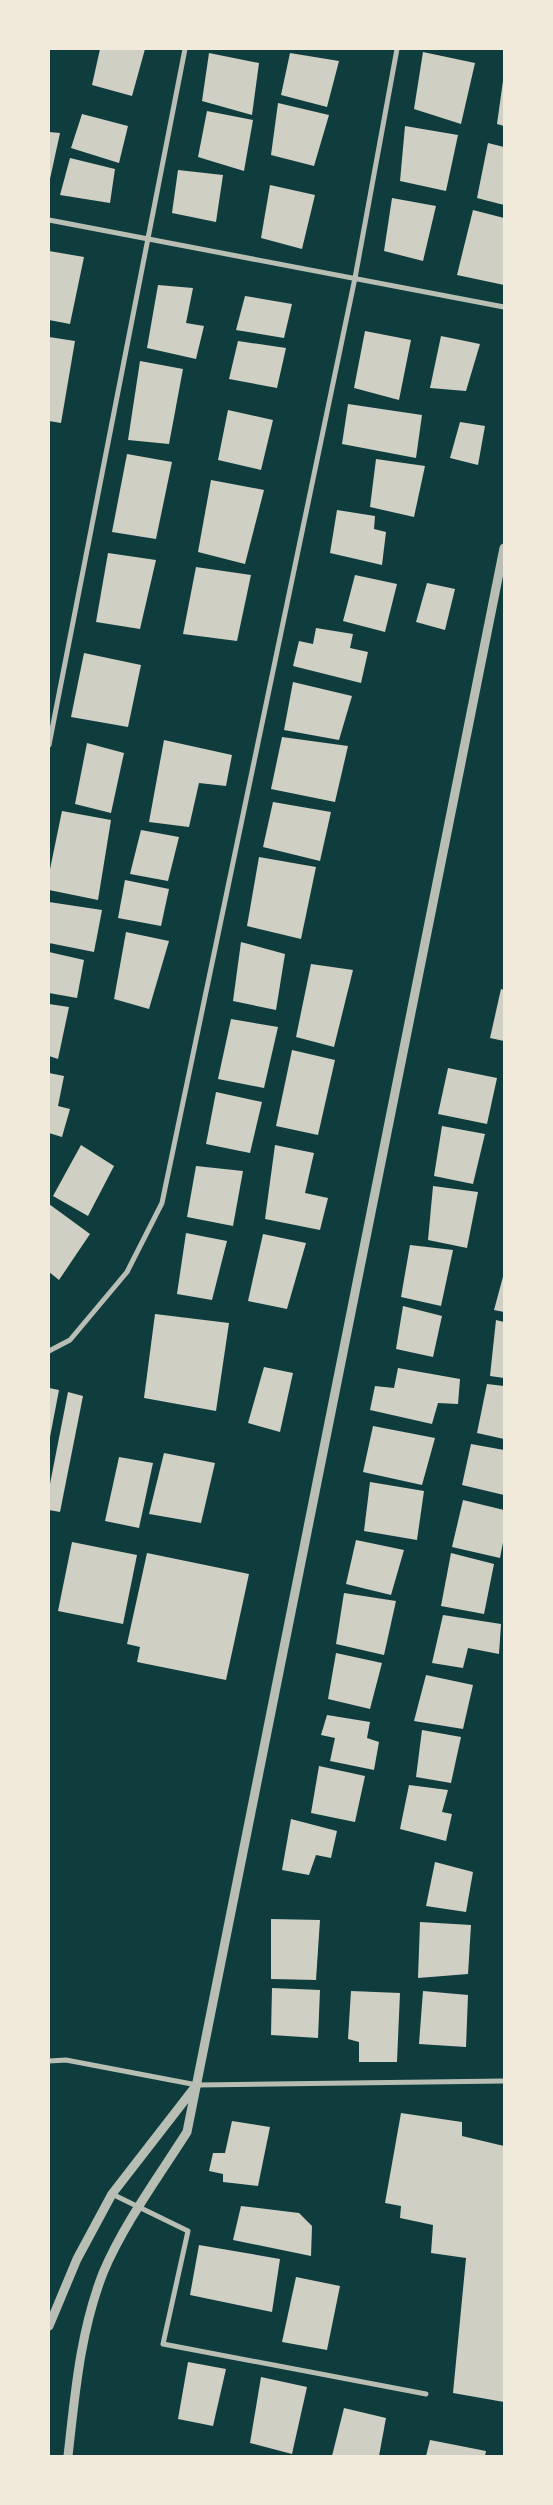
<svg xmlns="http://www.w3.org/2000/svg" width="553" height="2505" font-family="Karla,sans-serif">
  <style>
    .building { fill: #cfcfc3 }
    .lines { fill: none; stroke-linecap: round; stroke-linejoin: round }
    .minor { stroke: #b8beb3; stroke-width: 5 }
    .tertiary { stroke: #b8beb3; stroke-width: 9 }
  </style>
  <rect width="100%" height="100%" fill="#0f3d3e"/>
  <g class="building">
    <polygon points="100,49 145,49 132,96 92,85"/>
    <polygon points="423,52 475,63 461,124 414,109"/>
    <polygon points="209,53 259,63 252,115 202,101"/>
    <polygon points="290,53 339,61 327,107 281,95"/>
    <polygon points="503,81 504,81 504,126 497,124"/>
    <polygon points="278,103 329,115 314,166 271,155"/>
    <polygon points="207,111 253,120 244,171 198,157"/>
    <polygon points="82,114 128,126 119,163 71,148"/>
    <polygon points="405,126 458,135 446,191 400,181"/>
    <polygon points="49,132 60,133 50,179 49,179"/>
    <polygon points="488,143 504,147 504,205 477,198"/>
    <polygon points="70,158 115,169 110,203 60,195"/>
    <polygon points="178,170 223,175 216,222 172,213"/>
    <polygon points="270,185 315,195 302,249 261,238"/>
    <polygon points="392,198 436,206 423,261 384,251"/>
    <polygon points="473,210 504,218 504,285 457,275"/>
    <polygon points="49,251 84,257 70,324 49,320"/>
    <polygon points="158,285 193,288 186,323 204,326 196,359 147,348"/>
    <polygon points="245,296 292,304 284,338 236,330"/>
    <polygon points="365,331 411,340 399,400 354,388"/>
    <polygon points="441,336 480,344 466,391 430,388"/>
    <polygon points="49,337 75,341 61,423 49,421"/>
    <polygon points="238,341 286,348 277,388 229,379"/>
    <polygon points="140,361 183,369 169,444 128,440"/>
    <polygon points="348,404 422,415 416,458 342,444"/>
    <polygon points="228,410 273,420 261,470 218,460"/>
    <polygon points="460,422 485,426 478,465 450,458"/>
    <polygon points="127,454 172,462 156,539 112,532"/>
    <polygon points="376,459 425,466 414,517 370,507"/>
    <polygon points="211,480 264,490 245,564 198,552"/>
    <polygon points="337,510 375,516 374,529 386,532 382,565 330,553"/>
    <polygon points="108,553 156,560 140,629 96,622"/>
    <polygon points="196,567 251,575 237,641 183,634"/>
    <polygon points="355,575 397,584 385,632 343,621"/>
    <polygon points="427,583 455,589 445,630 416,622"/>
    <polygon points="316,628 353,634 350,648 368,652 361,683 293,666 299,641 313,644"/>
    <polygon points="84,653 141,665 128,727 71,717"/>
    <polygon points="293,682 352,696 339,740 284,730"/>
    <polygon points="282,737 348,746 335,802 271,789"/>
    <polygon points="164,740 232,755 226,786 199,783 189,827 149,822"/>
    <polygon points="87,743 124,753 111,813 75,804"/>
    <polygon points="273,802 331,812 320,861 263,847"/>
    <polygon points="62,811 111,820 98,900 49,890 49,874"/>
    <polygon points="141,830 179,837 168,881 130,874"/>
    <polygon points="259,857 316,867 301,939 247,926"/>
    <polygon points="125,880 169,889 161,926 118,918"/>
    <polygon points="49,902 102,910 94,952 49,943"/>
    <polygon points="126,932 169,941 149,1009 114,999"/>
    <polygon points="241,942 285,954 276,1010 233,1001"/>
    <polygon points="49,952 84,960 77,998 49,993"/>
    <polygon points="311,964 353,970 334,1047 296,1037"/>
    <polygon points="501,989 504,990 504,1041 490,1038"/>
    <polygon points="49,1004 69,1007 58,1059 49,1056"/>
    <polygon points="231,1019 278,1027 264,1088 218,1079"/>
    <polygon points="292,1050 335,1060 318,1135 276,1126"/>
    <polygon points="448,1068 497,1078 487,1124 438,1114"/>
    <polygon points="49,1073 64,1076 58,1106 70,1109 62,1137 49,1133"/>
    <polygon points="216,1092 262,1102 250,1153 206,1144"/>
    <polygon points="442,1126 485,1134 473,1184 434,1176"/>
    <polygon points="81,1145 114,1166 88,1216 53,1196"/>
    <polygon points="275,1145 314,1153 305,1193 328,1198 320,1230 265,1219"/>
    <polygon points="196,1166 243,1171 233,1226 187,1217"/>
    <polygon points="433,1186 478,1192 467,1248 428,1240"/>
    <polygon points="49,1204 90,1234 59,1280 49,1272"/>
    <polygon points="186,1233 227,1241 212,1300 177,1294"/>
    <polygon points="263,1234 306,1243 287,1309 248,1301"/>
    <polygon points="410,1245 453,1250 441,1306 401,1297"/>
    <polygon points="504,1273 504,1312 494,1310"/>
    <polygon points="403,1306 442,1316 433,1357 396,1349"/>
    <polygon points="155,1314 229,1323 216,1411 144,1398"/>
    <polygon points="496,1320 504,1322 504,1378 490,1376"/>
    <polygon points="264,1367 293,1373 280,1432 248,1423"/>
    <polygon points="398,1368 460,1379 458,1404 438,1403 432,1424 370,1410 375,1386 394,1388"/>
    <polygon points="487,1384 504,1386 504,1439 477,1433"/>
    <polygon points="49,1388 59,1390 50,1437 49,1437"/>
    <polygon points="68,1392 83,1396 60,1512 49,1510 49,1489"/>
    <polygon points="373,1426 435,1438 422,1485 363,1472"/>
    <polygon points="471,1444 504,1450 504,1495 462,1485"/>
    <polygon points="164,1453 215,1463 201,1523 149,1514"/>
    <polygon points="119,1457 153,1463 139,1528 105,1521"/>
    <polygon points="370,1482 424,1491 417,1540 364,1531"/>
    <polygon points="463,1500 504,1510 504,1537 500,1558 452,1547"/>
    <polygon points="356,1540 404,1550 391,1595 346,1584"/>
    <polygon points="72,1542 137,1555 123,1624 58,1611"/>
    <polygon points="147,1553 249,1574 226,1680 137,1662 140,1647 127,1644"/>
    <polygon points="451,1553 494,1564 484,1614 441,1606"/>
    <polygon points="344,1593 396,1601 384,1655 336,1644"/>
    <polygon points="443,1615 501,1624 499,1654 468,1648 463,1668 432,1663"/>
    <polygon points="336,1653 382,1663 370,1709 328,1699"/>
    <polygon points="426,1675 473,1685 463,1729 414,1721"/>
    <polygon points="327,1715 370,1722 367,1738 379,1742 374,1770 330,1761 335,1738 321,1735"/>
    <polygon points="422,1730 461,1737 451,1783 416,1777"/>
    <polygon points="319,1766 365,1776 355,1822 311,1813"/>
    <polygon points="409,1785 448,1790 442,1812 452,1814 446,1841 400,1829"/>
    <polygon points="291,1819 337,1831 331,1858 316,1855 309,1875 282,1870"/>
    <polygon points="435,1862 473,1872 466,1912 426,1906"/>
    <polygon points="271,1919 320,1920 316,1980 271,1979"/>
    <polygon points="420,1922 471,1925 468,1974 418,1978"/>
    <polygon points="272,1988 320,1990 318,2038 271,2035"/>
    <polygon points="351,1991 400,1993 397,2062 359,2062 359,2042 348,2039"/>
    <polygon points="423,1991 468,1995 466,2047 419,2044"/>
    <polygon points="401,2113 462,2122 462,2136 504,2146 504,2402 453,2393 466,2258 431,2253 433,2225 400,2218 401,2206 385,2203"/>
    <polygon points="232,2121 270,2127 258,2186 223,2182 223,2174 209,2171 213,2153 225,2153"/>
    <polygon points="241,2206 299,2213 312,2226 311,2256 233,2240"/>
    <polygon points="199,2245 280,2259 272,2312 190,2295"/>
    <polygon points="296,2277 340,2286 327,2350 282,2342"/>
    <polygon points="188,2362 226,2369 213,2426 178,2419"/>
    <polygon points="261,2377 307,2387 292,2454 250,2443"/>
    <polygon points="344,2408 386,2418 379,2456 332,2456"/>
    <polygon points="430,2440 486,2451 485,2456 426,2456"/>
  </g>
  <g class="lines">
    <g class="minor">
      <polyline points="49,220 504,307"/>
      <polyline points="49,745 185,49"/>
      <polyline points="49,1351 70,1340 127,1272 162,1203 355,278 397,49"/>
      <polyline points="49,2061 66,2060 197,2085 504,2081"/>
      <polyline points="112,2194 188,2231 163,2344 426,2394"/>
    </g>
    <g class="tertiary">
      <polyline points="49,2326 77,2259 112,2194 195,2087"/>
      <path d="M68,2456C75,2394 80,2332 103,2273C123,2225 159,2176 187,2132L504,548"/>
    </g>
  </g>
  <rect width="553" height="2505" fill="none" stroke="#f1e9da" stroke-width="100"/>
</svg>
